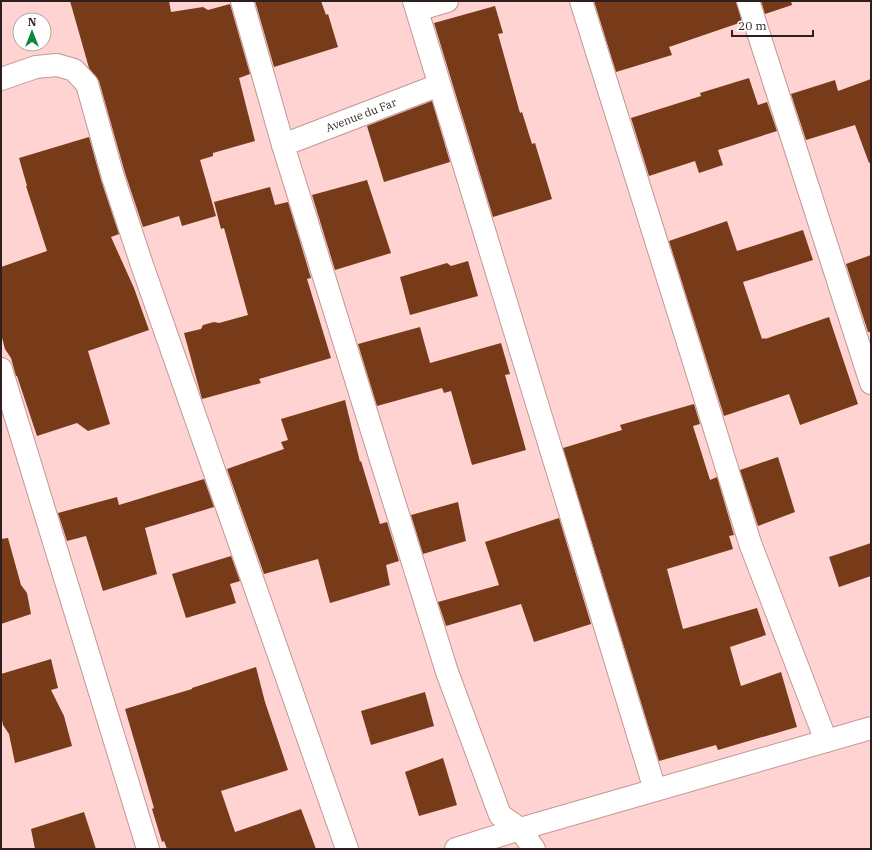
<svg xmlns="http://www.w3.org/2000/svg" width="872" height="850" font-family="'IBM Plex Serif',serif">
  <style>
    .building { fill: #783b1a }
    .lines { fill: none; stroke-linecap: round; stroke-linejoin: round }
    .street-casing { stroke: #c19896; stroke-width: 24 }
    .street { stroke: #fff; stroke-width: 22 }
    .labels { text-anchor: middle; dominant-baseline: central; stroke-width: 4; stroke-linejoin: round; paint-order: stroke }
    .street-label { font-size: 11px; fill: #2e1e1e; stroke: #fff }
  </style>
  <rect width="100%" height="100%" fill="#fed3d1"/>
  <g class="building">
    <polygon points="70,1 169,1 171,12 203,7 208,10 230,4 250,74 239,78 255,141 213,153 213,156 200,160 216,216 182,226 179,216 143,227 125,173 99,81 89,68"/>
    <polygon points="255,1 321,1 326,15 328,14 338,47 274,67"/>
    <polygon points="594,1 736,1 742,22 669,47 672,55 616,72"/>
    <polygon points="761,1 791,1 792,5 765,14"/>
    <polygon points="495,6 503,33 498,34 520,113 522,112 532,144 535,143 552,199 493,217 434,23"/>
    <polygon points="749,78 758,105 767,102 777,131 718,150 723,165 699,173 695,161 649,176 631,118 701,96 700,93"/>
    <polygon points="871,79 871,162 869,163 855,125 806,140 791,94 835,80 838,91"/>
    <polygon points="432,101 450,162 384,182 367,126"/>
    <polygon points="89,137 101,180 119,234 111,237 134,288 149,330 88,351 110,424 88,431 77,423 37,436 17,376 16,376 11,358 5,349 1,334 1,267 47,251 26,186 27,186 19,158"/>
    <polygon points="367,180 391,253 335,270 312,195"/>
    <polygon points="270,187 275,205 288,202 311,278 307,279 331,358 259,379 261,383 202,399 184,333 201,329 203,325 214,322 219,323 248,315 224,228 221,229 214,202"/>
    <polygon points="727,221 737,251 803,230 813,260 743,282 762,339 765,338 765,339 829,317 858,404 800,425 789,394 724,416 669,241"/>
    <polygon points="871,255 871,332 868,332 846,264"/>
    <polygon points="468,261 478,296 410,315 400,277 447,263 451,266"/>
    <polygon points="420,327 430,363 501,343 510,374 505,375 526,450 472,465 451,391 444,393 442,388 377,406 358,344"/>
    <polygon points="345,400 360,462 361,461 380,524 387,522 399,561 386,565 390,585 330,603 318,559 264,574 227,469 284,449 281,442 288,440 281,419"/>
    <polygon points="694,404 700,424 693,426 710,480 717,477 734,535 729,536 733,549 667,569 683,629 757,608 766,635 730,647 741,686 781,672 797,727 718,750 716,745 659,761 563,448 622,430 620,425"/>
    <polygon points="778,457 795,512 758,526 740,470"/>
    <polygon points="204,479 214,507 145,528 157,574 103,591 86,536 67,541 58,513 117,497 119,505"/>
    <polygon points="458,502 466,541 423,554 411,515"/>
    <polygon points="559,518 591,624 534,642 521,604 446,626 438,602 499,585 485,542"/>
    <polygon points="8,538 21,585 27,593 31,614 1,624 1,539"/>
    <polygon points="871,543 871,576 839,587 829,557"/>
    <polygon points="231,556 240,581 230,584 236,603 186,618 172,574"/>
    <polygon points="51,659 58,688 51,690 64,716 72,746 15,763 9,734 3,725 1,716 1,674"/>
    <polygon points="256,667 265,702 288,770 221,791 235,832 301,809 316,849 167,849 164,841 162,842 152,809 154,808 125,709 192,689 192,688"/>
    <polygon points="425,692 434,726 371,745 361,711"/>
    <polygon points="443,758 457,805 419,816 405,772"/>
    <polygon points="84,812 96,849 35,849 31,829"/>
  </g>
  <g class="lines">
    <defs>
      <g id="street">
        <polyline points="242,1 283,145 447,672 500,815 520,829 534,849"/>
        <polyline points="414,1 655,790"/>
        <polyline points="581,1 690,349 750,543 826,741"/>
        <polyline points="748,1 871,383"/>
        <polyline points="417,10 447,1"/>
        <polyline points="1,79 36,67 57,65 74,70 87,84 113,177 142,265 347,849"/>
        <polyline points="283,145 439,85"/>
        <polyline points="1,369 148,849"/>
        <polyline points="456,849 520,829 871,728"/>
      </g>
    </defs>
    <use href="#street" class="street-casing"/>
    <use href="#street" class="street"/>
  </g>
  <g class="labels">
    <g class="street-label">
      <text transform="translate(361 115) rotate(-21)">Avenue du Far</text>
    </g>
  </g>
  <rect width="872" height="850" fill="none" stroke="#2e1e1e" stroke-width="4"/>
  <g transform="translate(32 32)"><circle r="19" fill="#ffffff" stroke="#aba5a5"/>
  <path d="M0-3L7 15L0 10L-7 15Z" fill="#138740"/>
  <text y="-6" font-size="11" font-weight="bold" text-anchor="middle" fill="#2e1e1e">N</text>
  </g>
  <path d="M732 30v6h81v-6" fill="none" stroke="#2e1e1e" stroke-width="2"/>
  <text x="738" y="30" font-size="12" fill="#2e1e1e" stroke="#ffffff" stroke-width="3" paint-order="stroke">20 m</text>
</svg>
